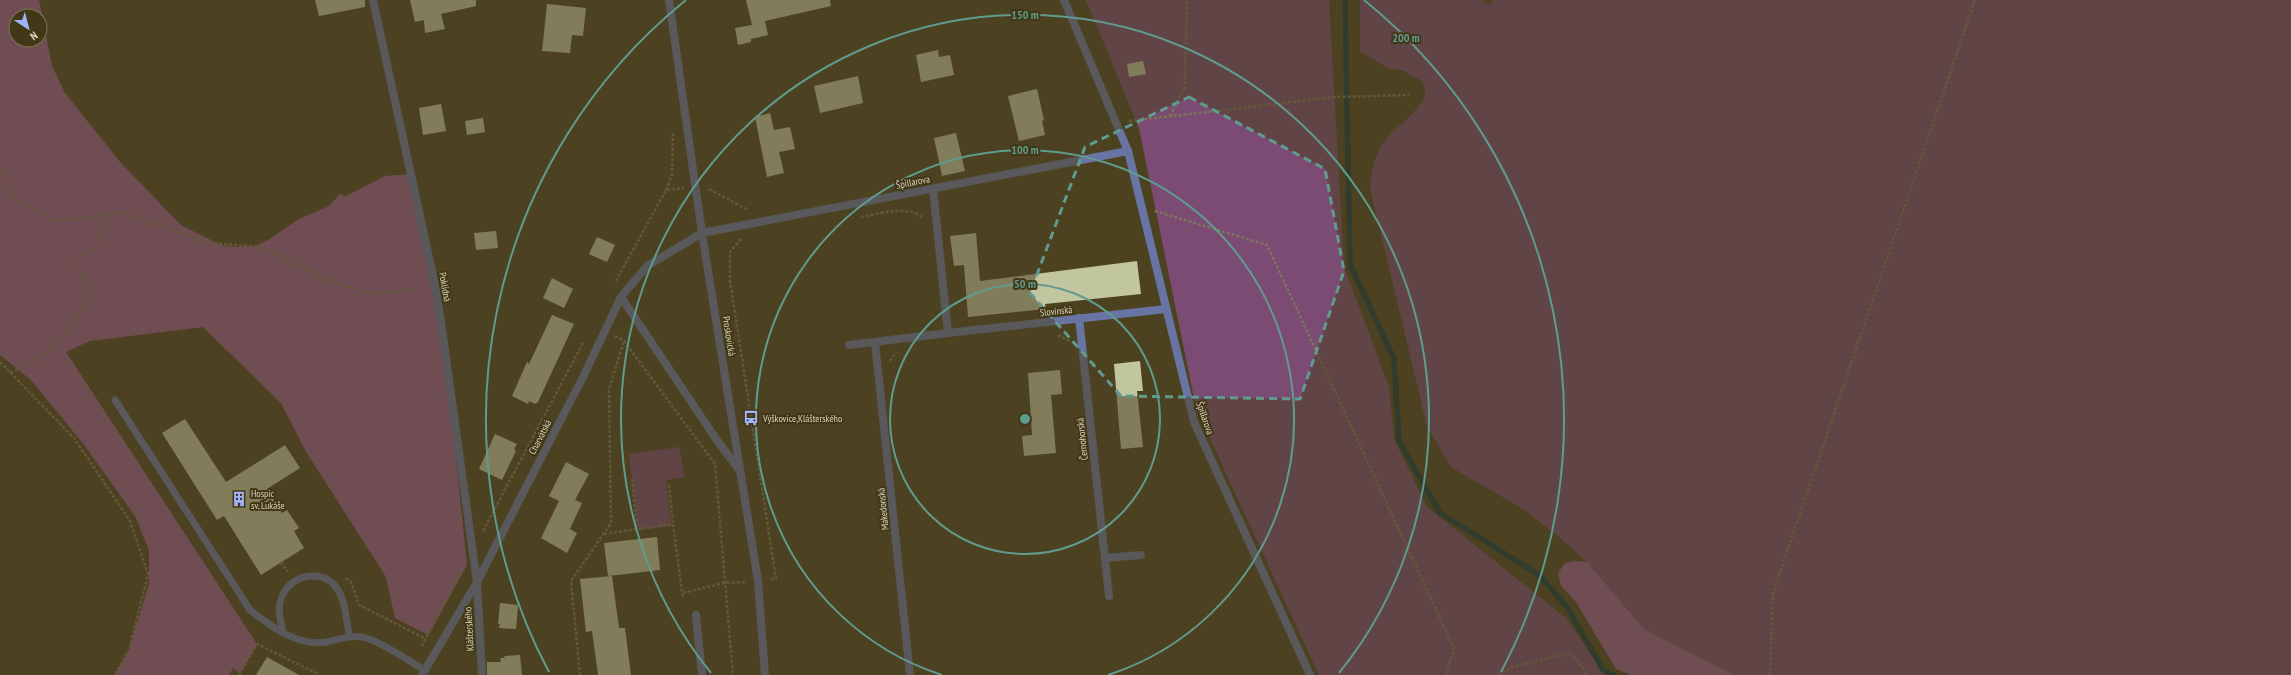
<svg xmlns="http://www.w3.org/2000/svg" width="2291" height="675" font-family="'PT Sans Narrow',sans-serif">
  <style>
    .green { fill: #7b4b74 }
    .forest { fill: #995c8f; fill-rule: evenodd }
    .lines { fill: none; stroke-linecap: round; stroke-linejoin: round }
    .stream { stroke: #12363d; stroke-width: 5.5 }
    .building { fill: #c2c69f }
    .path { stroke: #7e7558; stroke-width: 2.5; stroke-dasharray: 3 2; stroke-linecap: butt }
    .service { stroke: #6875a4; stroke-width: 7 }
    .minor { stroke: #6875a4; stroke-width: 8 }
    .tertiary { stroke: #6875a4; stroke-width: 8 }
    .marked { fill: none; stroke: #609b8f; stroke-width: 3; stroke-dasharray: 8 5; stroke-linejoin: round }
    .ring { fill: none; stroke: #609b8f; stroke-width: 2 }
    .labels { text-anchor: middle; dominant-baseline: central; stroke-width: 4; stroke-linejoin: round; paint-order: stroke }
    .street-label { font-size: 10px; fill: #d9d3c0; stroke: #423815 }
    .poi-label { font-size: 10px; fill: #d9d3c0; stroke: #423815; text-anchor: start }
    .centre { fill: #609b8f; stroke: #423815; stroke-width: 2 }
    .ring-label { font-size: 12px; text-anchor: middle; font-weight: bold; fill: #609b8f; stroke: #423815; stroke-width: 4; stroke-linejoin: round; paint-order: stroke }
  </style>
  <rect width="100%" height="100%" fill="#4d4220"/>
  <g class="green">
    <polygon points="1086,0 1329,0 1344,266 1389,387 1394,439 1427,507 1566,618 1605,675 1319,675 1196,408 1139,128"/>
    <path d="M1360,0H1484V3L1491,4L1492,0H2291V675H1734L1644,629L1587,562L1558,536L1523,509L1451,467L1427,426L1370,188C1372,171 1375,151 1387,138C1400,123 1418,113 1426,94L1422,81L1404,71L1388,68L1360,51Z"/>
    <polygon points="679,447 685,477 666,480 671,526 638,530 629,454"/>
  </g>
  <g class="forest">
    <path d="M0,0H39L52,66L65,93L121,163L181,225L223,246L235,247L255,246L268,240L299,219L329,206L341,193L344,197L385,176L410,174L440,304L467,565L428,635L395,618L386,577L305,450L281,403L203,327L90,341L66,352L257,644L240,673L233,668L229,675H115L129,650L149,584V550L135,516L85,446L31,380L0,355ZM16,16H40V40H16Z"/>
    <polygon points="1575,561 1587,562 1644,629 1734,675 1631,675 1616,669 1576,602 1561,586 1558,573 1565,563"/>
  </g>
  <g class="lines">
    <polyline class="stream" points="1345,0 1350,264 1394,359 1399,441 1440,513 1539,575 1567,607 1603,670 1614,675"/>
  </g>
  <g class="building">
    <polygon points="315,0 365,0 365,7 319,16"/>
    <polygon points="410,0 476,0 476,6 441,14 445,29 425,33 424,20 415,22"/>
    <polygon points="746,0 830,0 831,6 765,21 768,35 751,39 751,42 738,45 735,28 752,25"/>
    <polygon points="547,4 586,8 583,36 572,35 570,53 542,51"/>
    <polygon points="938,50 939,57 950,55 954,75 921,82 916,55"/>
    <polygon points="1143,61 1146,74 1129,77 1127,64"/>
    <polygon points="858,76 863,103 820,113 814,86"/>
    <polygon points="1037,89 1044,120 1042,121 1045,135 1019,141 1008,96"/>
    <polygon points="441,104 446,131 423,135 419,108"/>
    <polygon points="770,113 774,130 790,127 795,149 779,152 784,173 767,177 755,117"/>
    <polygon points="483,118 485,132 467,135 465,121"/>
    <polygon points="956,133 965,171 942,176 934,138"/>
    <polygon points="496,231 498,248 476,250 474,233"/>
    <polygon points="976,233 980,281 1137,261 1141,294 1045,304 1046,309 968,317 964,265 954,266 950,236"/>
    <polygon points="597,237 615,245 607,262 589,254"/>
    <polygon points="552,278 573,289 564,308 543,298"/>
    <polygon points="552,315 574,324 538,402 535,404 529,401 528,404 512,396 527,362 529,364"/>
    <polygon points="1140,361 1143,391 1137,391 1143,447 1121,449 1114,364"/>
    <polygon points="1060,370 1062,394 1051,395 1056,453 1024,456 1022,436 1032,435 1028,373"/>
    <polygon points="185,419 226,482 285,445 300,468 267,489 282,513 287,510 299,528 294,531 304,548 261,575 224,516 217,520 162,433"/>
    <polygon points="495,434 517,444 514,449 516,451 502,480 479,469"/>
    <polygon points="566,462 589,474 575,500 582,503 570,529 577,533 567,553 541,538 559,501 549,496"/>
    <polygon points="657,537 660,570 608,576 604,543"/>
    <polygon points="612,576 619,628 625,628 631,675 598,675 592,631 586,632 580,579"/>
    <polygon points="500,603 518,605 516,629 499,628 500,624 498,624"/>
    <polygon points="520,655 522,675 487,675 487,662 501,662 500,658 505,658 504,656"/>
    <polygon points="267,657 299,675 256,675"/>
  </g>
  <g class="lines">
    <g class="path">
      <polyline points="1170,116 1185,86 1187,0"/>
      <polyline points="1129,121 1336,97 1409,95"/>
      <polyline points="0,164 10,195 57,221 114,213"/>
      <polyline points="709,189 748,210"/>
      <polyline points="666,190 672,174 673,132"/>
      <polyline points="1155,211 1267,245 1454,648 1446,675"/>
      <path d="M861,217C880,214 907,204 923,218"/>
      <polyline points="741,239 730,252 730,281 776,579 770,579"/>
      <polyline points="616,281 666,190 684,188"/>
      <polyline points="1058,335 1069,341"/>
      <polyline points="615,336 624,341 715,464 733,675"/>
      <polyline points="890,361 896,352"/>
      <polyline points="0,362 74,438 130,521 148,574 129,650 115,675"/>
      <polyline points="10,373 41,357 70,330 88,293 79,265 81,253 96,247 105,217 121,212 209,243 261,247 325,279 367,293 387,293 424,287"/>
      <polyline points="632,479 637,529"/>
      <polyline points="669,485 673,524"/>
      <polyline points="483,531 584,341"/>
      <polyline points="604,534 673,524 683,599"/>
      <polyline points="281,562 288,572"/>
      <polyline points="346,578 351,582 359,605 426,639"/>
      <polyline points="683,593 724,583 746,582"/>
      <polyline points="422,646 462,571"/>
      <polyline points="239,675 257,644 320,675"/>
      <polyline points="580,675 571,581 611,523 609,389 624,341"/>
      <polyline points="1498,675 1512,667 1570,653 1583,668 1586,675"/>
      <polyline points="1770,675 1773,593 1975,0"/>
    </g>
    <g class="service">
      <path d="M115,400L250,610C272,627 298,647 327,642C340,639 353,634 366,638C383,643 409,661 425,670"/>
      <path d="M283,632C281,622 277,609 281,599C288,576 320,567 336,587C347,602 345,620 350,637"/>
    </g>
    <g class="minor">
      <polyline points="373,0 435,285 441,322 477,582 482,675"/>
      <polyline points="1064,0 1128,151 1194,422 1310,675"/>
      <polyline points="621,297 716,439 740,471"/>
      <polyline points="1079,318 1109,596"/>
      <polyline points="948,333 1166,309"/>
      <polyline points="875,342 910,675"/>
      <polyline points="849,345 948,333 933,189"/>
      <polyline points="1105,558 1141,555"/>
      <polyline points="696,615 702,675"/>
      <polyline points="422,675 477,582 583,377 621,297 647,266 702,233 1128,151"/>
    </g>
    <polyline class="tertiary" points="669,0 702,233 758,581 765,675"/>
  </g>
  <path d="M0 0H2291V675H0ZM1189,97L1325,169L1344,271L1300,399L1121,396L1030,293L1085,147Z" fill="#4d4220" fill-opacity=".55" fill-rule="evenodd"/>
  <path class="marked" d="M1189,97L1325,169L1344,271L1300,399L1121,396L1030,293L1085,147Z"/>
  <g class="ring">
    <circle cx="1025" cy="419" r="135"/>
    <path d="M942 675A269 269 0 1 1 1108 675"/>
    <path d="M711 673A404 404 0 1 1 1339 673"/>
    <path d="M549 672A539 539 0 0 1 686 0M1364 0A539 539 0 0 1 1501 672"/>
  </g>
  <defs>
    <symbol id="bus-bare" viewBox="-9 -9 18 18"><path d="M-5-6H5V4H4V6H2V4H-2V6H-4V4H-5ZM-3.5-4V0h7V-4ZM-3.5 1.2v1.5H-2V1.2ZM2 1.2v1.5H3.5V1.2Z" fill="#a0b3fd" stroke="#423815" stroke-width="2.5" paint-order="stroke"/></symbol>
    <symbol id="building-bare" viewBox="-9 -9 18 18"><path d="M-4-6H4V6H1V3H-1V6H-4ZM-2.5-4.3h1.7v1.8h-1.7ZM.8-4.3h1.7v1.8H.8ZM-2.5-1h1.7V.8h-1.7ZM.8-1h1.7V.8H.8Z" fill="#a0b3fd" stroke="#423815" stroke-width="2.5" paint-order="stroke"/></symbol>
  </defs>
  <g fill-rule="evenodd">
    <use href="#bus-bare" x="740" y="407" width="22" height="22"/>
    <use href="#building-bare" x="228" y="488" width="22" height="22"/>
  </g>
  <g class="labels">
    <g class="street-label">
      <text transform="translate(913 182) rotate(-11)">Špillarova</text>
      <text transform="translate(445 287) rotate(80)">Poklidná</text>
      <text transform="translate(1056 311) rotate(-6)">Slovinská</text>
      <text transform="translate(729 336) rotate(81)">Proskovická</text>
      <text transform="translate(1205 418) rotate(71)">Špillarova</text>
      <text transform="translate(540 437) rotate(-63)">Charvátská</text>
      <text transform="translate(1082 439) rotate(-96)">Černohorská</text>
      <text transform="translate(883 509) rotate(-96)">Makedonská</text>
      <text transform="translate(469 629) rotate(-93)">Klášterského</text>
    </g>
    <g class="poi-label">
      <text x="763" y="418">Výškovice,Klášterského</text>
      <text x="251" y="493">Hospic<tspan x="251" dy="12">sv. Lukáše</tspan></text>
    </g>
  </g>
  <circle cx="1025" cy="419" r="6" class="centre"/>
  <g class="ring-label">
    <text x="1025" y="19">150 m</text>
    <text x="1406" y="42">200 m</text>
    <text x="1025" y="154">100 m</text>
    <text x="1025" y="288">50 m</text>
  </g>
  <g transform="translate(28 28) rotate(144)"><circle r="19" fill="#423815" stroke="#7e7659"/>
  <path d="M0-3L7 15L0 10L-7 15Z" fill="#a0b3fd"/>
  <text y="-6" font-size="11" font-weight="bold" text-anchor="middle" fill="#d9d3c0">N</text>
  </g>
</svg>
